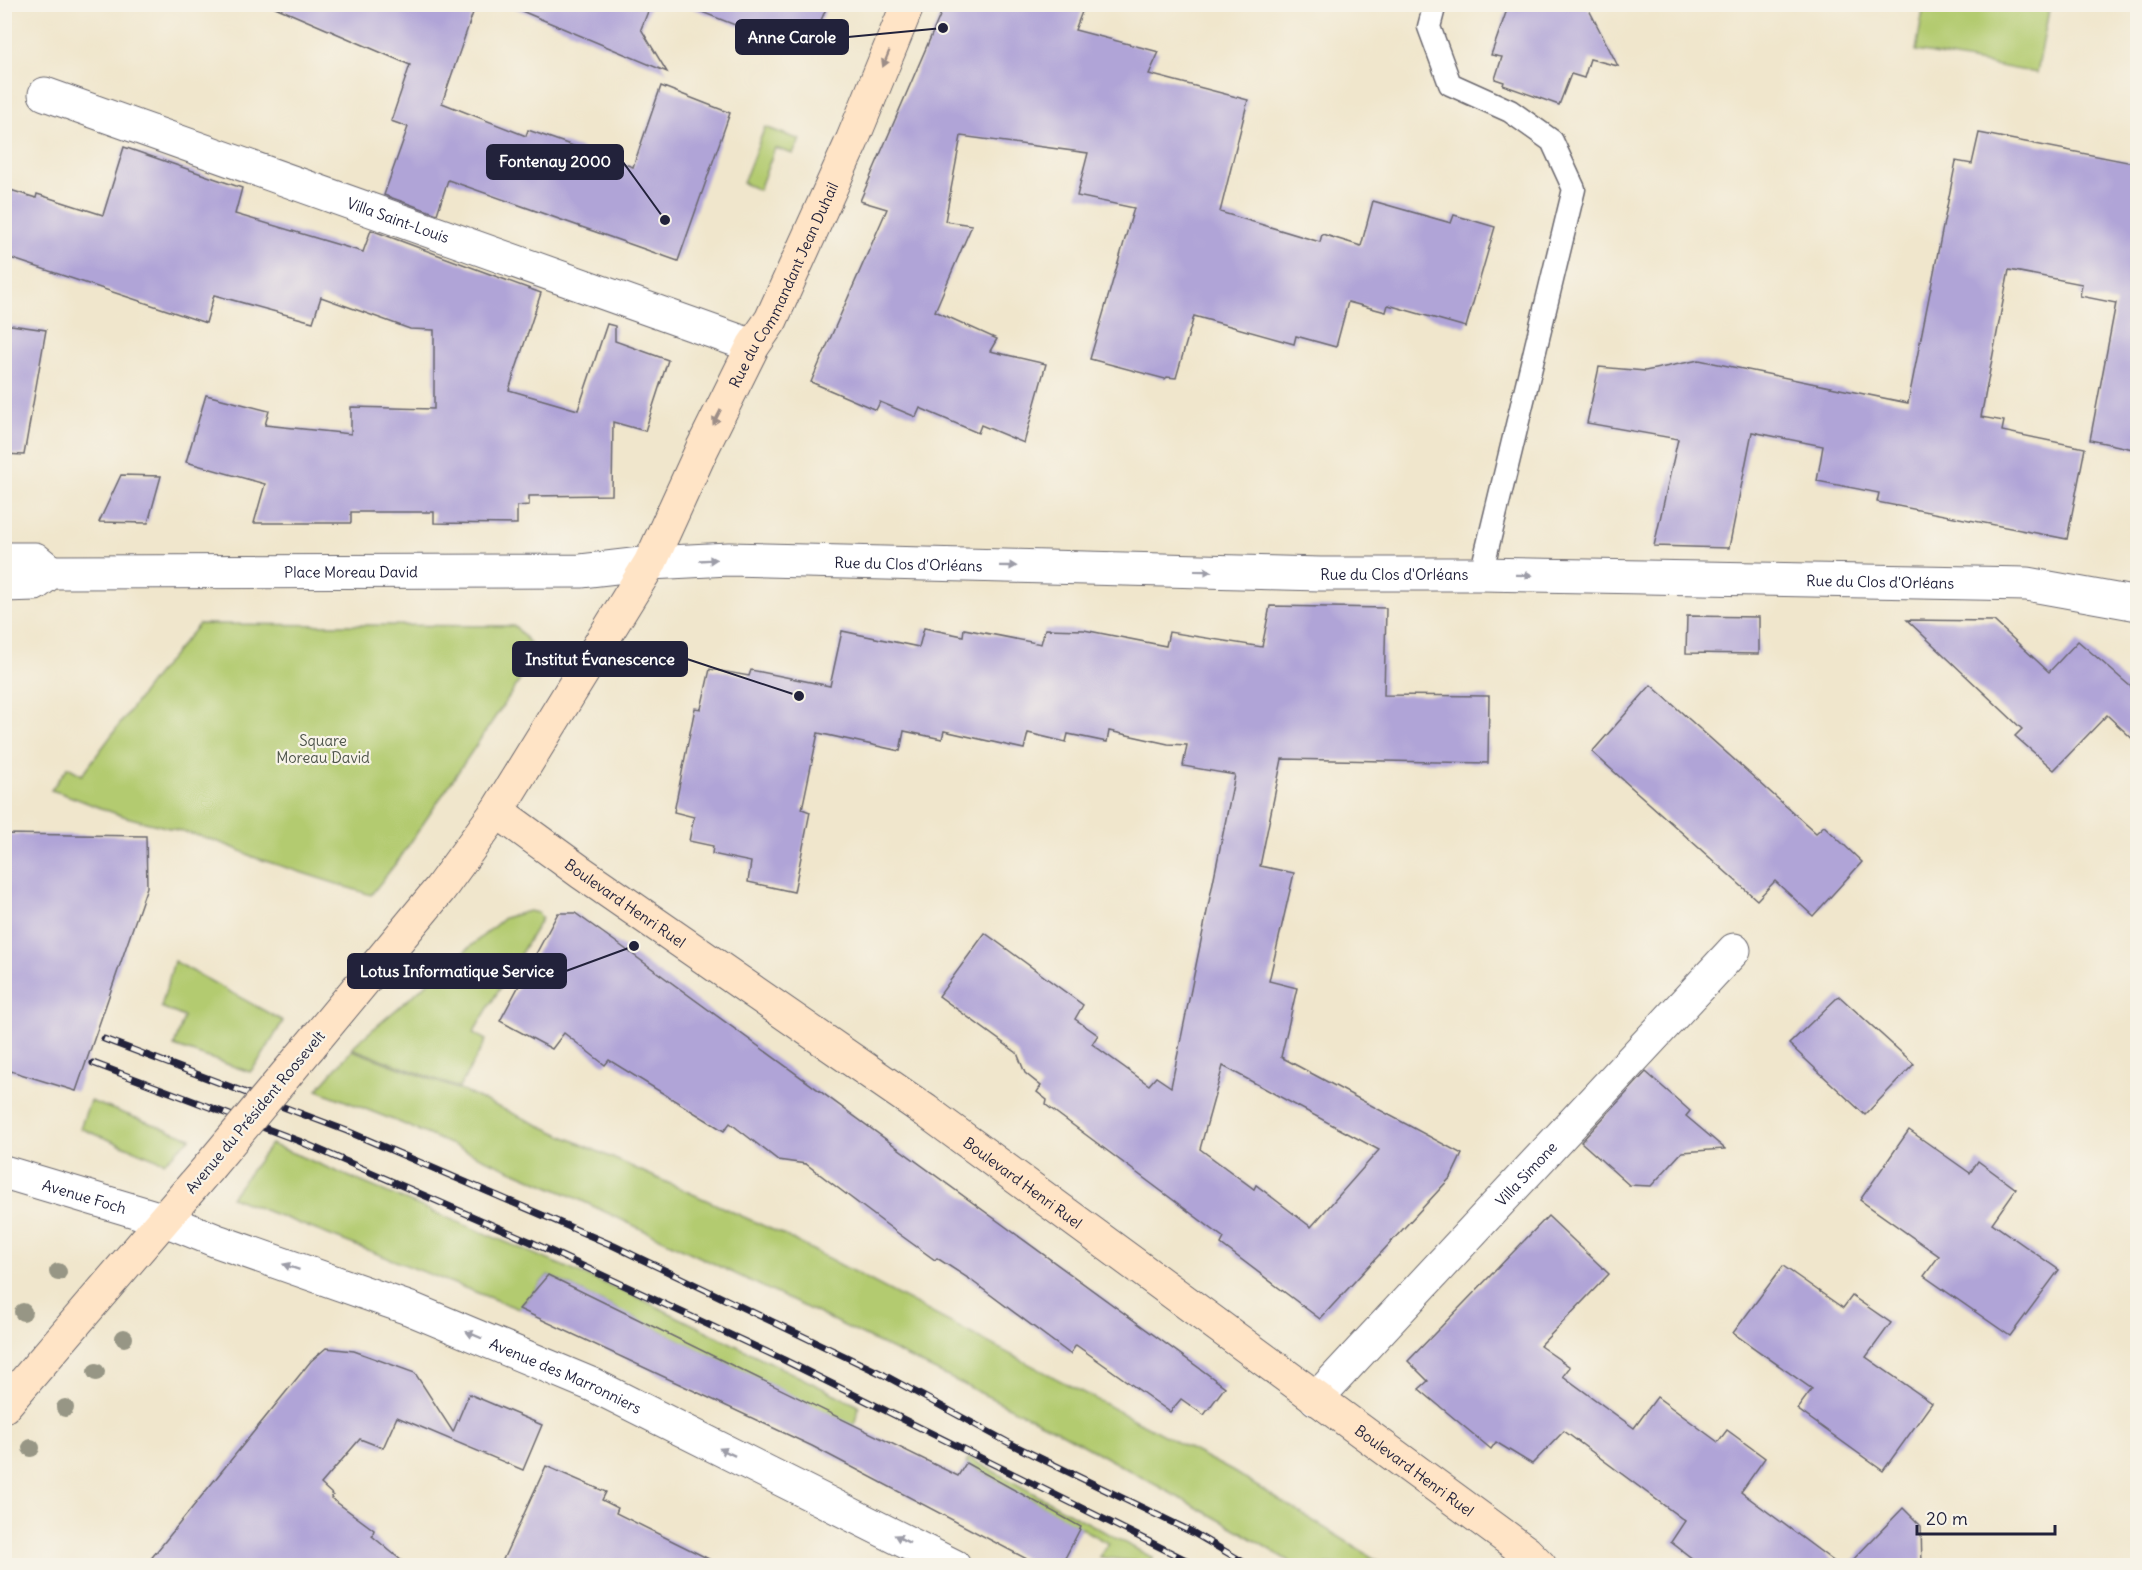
<svg xmlns="http://www.w3.org/2000/svg" width="2142" height="1570" font-family="Delius,sans-serif">
  <style>
    .green { fill: #b3cb70; stroke: #6a7656; stroke-width: 1.5 }
    .building { fill: #b0a4d7; fill-rule: evenodd }
    .lines { fill: none; stroke-linecap: round; stroke-linejoin: round }
    .lane-casing { stroke: #6a676e; stroke-width: 25 }
    .street-casing { stroke: #6a676e; stroke-width: 35 }
    .secondary-casing { stroke: #6a676e; stroke-width: 35 }
    .lane { stroke: #fff; stroke-width: 22 }
    .street { stroke: #fff; stroke-width: 33 }
    .secondary { stroke: #ffe4c6; stroke-width: 33 }
    .rail-casing { stroke: #22223b; stroke-width: 7 }
    .rail { stroke: #f7f3e8; stroke-width: 4.5; stroke-dasharray: 14; stroke-linecap: butt }
    .secondary-bridge-casing { stroke: #6a676e; stroke-width: 35; stroke-linecap: butt }
    .secondary-bridge { stroke: #ffe4c6; stroke-width: 33 }
    .tree { fill: #979685 }
    .oneway { fill: #9c8d87 }
    .oneway2 { fill: #9c9ca7 }
    .labels { text-anchor: middle; dominant-baseline: central; stroke-width: 4.5; stroke-linejoin: round; paint-order: stroke }
    .street-label { font-size: 15px; fill: #22223b; stroke: #f7f3e8 }
    .park-label { font-size: 15px; fill: #4e554b; stroke: #f7f3e8 }
    .leader { fill: none; stroke: #22223b; stroke-width: 2 }
    .callout-dot { fill: #22223b; stroke: #f7f3e8; stroke-width: 2 }
    .callout { fill: #22223b; stroke: #22223b; stroke-width: 2 }
    .callout-label { font-size: 16px; text-anchor: middle; font-weight: bold; fill: #fff }
  </style>
  <rect width="100%" height="100%" fill="#f7f3e8"/>
  <filter id="ink" filterUnits="userSpaceOnUse"><feTurbulence type="fractalNoise" baseFrequency=".0167" numOctaves="2"/><feDisplacementMap in="SourceGraphic" scale="12" xChannelSelector="R" yChannelSelector="G"/><feConvolveMatrix kernelMatrix="1 2 1 2 8 2 1 2 1" color-interpolation-filters="sRGB"/></filter>
  <filter id="wash" filterUnits="userSpaceOnUse"><feTurbulence type="fractalNoise" baseFrequency=".008" numOctaves="4" result="noise"/><feDisplacementMap in="SourceGraphic" scale="24" xChannelSelector="R" yChannelSelector="G"/><feGaussianBlur stdDeviation="1.35" result="paint"/><feColorMatrix in="noise" values="0 0 0 0 0 0 0 0 0 0 0 0 0 0 0 0 0 1.4 0 .05"/><feComposite in="paint" operator="in"/></filter>
  <g filter="url(#wash)">
    <rect width="100%" height="100%" fill="#f0e6cc"/>
    <g class="green">
      <polygon points="1924,5 2050,5 2037,73 1916,51"/>
      <polygon points="765,127 800,140 793,154 775,148 759,190 743,183"/>
      <path d="M199,624L515,626L536,650L535,658L400,858L371,895L253,857C215,837 174,830 134,819C106,812 79,798 51,790L68,767L82,775L154,678Z"/>
      <polygon points="529,911 538,913 542,918 473,1033 486,1040 459,1088 351,1048 504,918"/>
      <polygon points="174,961 283,1021 261,1058 250,1072 174,1046 184,1017 161,1007"/>
      <polygon points="352,1050 465,1092 784,1235 1232,1471 1385,1565 1295,1565 1243,1533 1058,1431 832,1320 576,1198 401,1123 317,1090"/>
      <polygon points="90,1101 191,1138 164,1162 80,1128"/>
      <polygon points="271,1144 637,1297 859,1406 854,1426 548,1275 519,1309 231,1197"/>
      <polygon points="969,1458 1153,1558 1149,1563 1099,1557 1109,1544 966,1463"/>
    </g>
    <g id="blocks">
      <g class="building">
        <polygon points="268,4 476,4 442,103 526,136 528,130 633,167 661,86 730,113 678,261 448,180 437,214 384,195 408,127 391,121 410,65"/>
        <polygon points="505,4 651,4 641,29 667,72"/>
        <polygon points="689,4 828,4 807,53 689,7"/>
        <polygon points="945,4 1085,4 1075,30 1159,52 1149,74 1248,100 1220,212 1320,242 1322,234 1361,246 1373,201 1451,223 1454,215 1495,227 1466,327 1388,305 1386,312 1348,302 1336,347 1296,336 1294,344 1194,316 1176,378 1167,377 1165,379 1090,359 1134,208 1077,196 1088,153 961,136 945,221 972,225 935,311 997,339 990,351 1046,364 1024,443 981,425 978,433 920,408 916,417 880,402 876,410 811,382 887,209 860,201"/>
        <polygon points="1509,4 1586,4 1618,66 1590,59 1584,78 1571,74 1559,105 1503,85 1504,82 1495,79 1502,57 1491,55"/>
        <polygon points="1979,133 2138,164 2138,450 2090,440 2116,303 2080,296 2082,284 2009,270 1981,417 2004,421 2002,431 2085,448 2067,539 1877,502 1879,493 1817,481 1823,446 1752,432 1729,548 1654,546 1678,439 1587,423 1599,367 1645,371 1699,360 1908,403 1956,161 1972,164"/>
        <polygon points="124,147 242,188 235,214 363,252 371,230 541,293 509,390 578,410 607,324 615,326 615,341 668,360 645,431 613,422 612,495 529,496 529,505 517,506 517,524 434,523 434,512 351,512 351,523 254,523 265,484 186,462 206,395 269,411 265,425 351,434 351,407 434,409 434,330 410,329 321,297 313,322 214,295 206,323 4,256 4,188 36,198 37,194 103,215"/>
        <polygon points="4,324 46,330 24,455 4,454"/>
        <polygon points="121,475 161,476 148,523 99,522"/>
        <path d="M1270,606L1386,608L1384,695L1489,696L1488,763L1282,759L1260,866L1294,873L1269,981L1297,988L1281,1057L1462,1154L1451,1177L1320,1319L1221,1244L1224,1238L1046,1105L1047,1100L1037,1092L1041,1086L1025,1073L1017,1053L939,996L985,933L1083,1005L1075,1019L1098,1035L1092,1044L1149,1085L1156,1077L1171,1087L1235,775L1183,766L1187,745L1168,744L1109,731L1107,742L1068,734L1066,742L1028,733L1024,749L944,731L942,739L904,731L900,751L818,733L802,809L810,812L794,892L748,882L751,862L712,854L713,846L689,841L694,817L674,812L695,708L701,709L710,669L749,676L751,670L830,686L842,631L919,647L924,628L963,636L964,629L1041,644L1045,629L1084,630L1166,646L1169,632L1262,647ZM1223,1066L1379,1150L1311,1227L1256,1185L1254,1189L1200,1149Z"/>
        <polygon points="1687,616 1759,617 1759,654 1686,653"/>
        <polygon points="1907,620 1994,621 2049,672 2078,641 2138,693 2138,744 2107,715 2054,770 2015,736 2022,729"/>
        <polygon points="1651,685 1816,833 1824,826 1862,862 1813,916 1775,881 1757,900 1592,752"/>
        <polygon points="4,834 146,836 147,887 76,1091 4,1069"/>
        <polygon points="558,913 575,913 613,940 1225,1387 1204,1415 1181,1399 1170,1412 1076,1345 1070,1354 968,1278 937,1258 935,1260 899,1234 806,1164 778,1160 730,1123 724,1131 609,1060 605,1065 564,1033 552,1049 500,1021"/>
        <polygon points="1839,996 1914,1064 1865,1115 1789,1044"/>
        <polygon points="1646,1072 1690,1111 1686,1116 1725,1149 1682,1152 1651,1186 1629,1185 1581,1142"/>
        <polygon points="1909,1130 1970,1173 1978,1161 2016,1189 1992,1223 2059,1270 2010,1336 1924,1276 1939,1256 1860,1200"/>
        <polygon points="1548,1216 1609,1274 1540,1346 1570,1367 1563,1376 1634,1428 1657,1397 1718,1442 1727,1430 1765,1458 1741,1492 1840,1566 1702,1566 1671,1542 1685,1521 1564,1431 1532,1464 1496,1442 1491,1449 1419,1389 1428,1381 1408,1361"/>
        <polygon points="1783,1266 1843,1308 1852,1296 1891,1323 1866,1357 1932,1403 1883,1471 1797,1409 1812,1389 1733,1333"/>
        <polygon points="548,1275 958,1476 966,1463 1081,1527 1061,1566 1040,1566 812,1446 519,1309"/>
        <polygon points="326,1348 354,1351 415,1373 453,1432 469,1394 542,1425 523,1470 397,1417 383,1448 360,1439 321,1484 333,1495 331,1498 374,1530 372,1536 408,1566 145,1566 311,1361"/>
        <polygon points="546,1466 606,1492 602,1500 618,1508 616,1513 723,1566 500,1566"/>
        <polygon points="1903,1508 1921,1526 1922,1566 1847,1566"/>
      </g>
    </g>
  </g>
  <g filter="url(#ink)">
    <use href="#blocks" fill-opacity="0" stroke="#6a676e" stroke-width="1.5"/>
    <g class="lines">
      <defs>
        <polyline id="lane" points="1435,4 1429,27 1450,84 1510,111 1552,141 1574,189 1481,574"/>
        <g id="street">
          <path id="s1" d="M45,94L753,346"/>
          <polyline points="4,559 35,559 51,572"/>
          <path id="s2" d="M4,585L35,584L51,572L581,571L650,563L729,559L1320,574H1481L2027,584L2138,604"/>
          <path id="s3" d="M4,1172L165,1220L217,1241L411,1309L593,1385L954,1566"/>
          <path id="s4" d="M1316,1399L1734,950"/>
        </g>
        <g id="secondary">
          <path id="s5" d="M497,811L582,873L926,1111L1526,1552L1540,1566"/>
          <path id="s6" d="M309,1047L440,889L497,811L650,563L702,449L753,346L771,320L852,141L908,4"/>
          <polyline points="4,1406 209,1167"/>
        </g>
      </defs>
      <use href="#lane" class="lane-casing"/>
      <use href="#street" class="street-casing"/>
      <use href="#secondary" class="secondary-casing"/>
      <use href="#lane" class="lane"/>
      <use href="#street" class="street"/>
      <use href="#secondary" class="secondary"/>
      <defs>
        <g id="rail">
          <polyline points="104,1039 347,1131 614,1246 884,1375 1011,1444 1192,1532 1250,1566"/>
          <polyline points="93,1063 299,1141 529,1241 784,1360 1198,1566"/>
        </g>
      </defs>
      <use href="#rail" class="rail-casing"/>
      <use href="#rail" class="rail"/>
      <defs>
        <polyline id="secondary-bridge" points="209,1167 309,1047"/>
      </defs>
      <use href="#secondary-bridge" class="secondary-bridge-casing"/>
      <use href="#secondary-bridge" class="secondary-bridge"/>
    </g>
    <g class="tree">
      <circle cx="58" cy="1272" r="9"/>
      <circle cx="23" cy="1312" r="9"/>
      <circle cx="124" cy="1338" r="9"/>
      <circle cx="96" cy="1372" r="9"/>
      <circle cx="65" cy="1408" r="9"/>
      <circle cx="31" cy="1448" r="9"/>
    </g>
    <defs><path id="oneway-solid" d="M-6-.8H1V-3.2L6.5 0L1 3.2V.8H-6Z" transform="scale(1.5)"/></defs>
    <g class="oneway">
      <use href="#oneway-solid" transform="translate(886 59) rotate(112)"/>
      <use href="#oneway-solid" transform="translate(717 417) rotate(117)"/>
    </g>
    <g class="oneway2">
      <use href="#oneway-solid" transform="translate(708 560) rotate(-3)"/>
      <use href="#oneway-solid" transform="translate(1008 566) rotate(1)"/>
      <use href="#oneway-solid" transform="translate(1203 571) rotate(1)"/>
      <use href="#oneway-solid" transform="translate(1524 575) rotate(1)"/>
      <use href="#oneway-solid" transform="translate(291 1267) rotate(-161)"/>
      <use href="#oneway-solid" transform="translate(474 1335) rotate(-157)"/>
      <use href="#oneway-solid" transform="translate(727 1452) rotate(-154)"/>
      <use href="#oneway-solid" transform="translate(902 1539) rotate(-153)"/>
    </g>
  </g>
  <g class="labels">
    <g class="street-label">
      <text stroke="none"><textPath href="#s1" startOffset="375">Villa Saint-Louis</textPath></text>
      <text stroke="none"><textPath href="#s6" startOffset="902">Rue du Commandant Jean Duhail</textPath></text>
      <text stroke="none"><textPath href="#s2" startOffset="909">Rue du Clos d'Orléans</textPath></text>
      <text stroke="none"><textPath href="#s2" startOffset="351">Place Moreau David</textPath></text>
      <text stroke="none"><textPath href="#s2" startOffset="1395">Rue du Clos d'Orléans</textPath></text>
      <text stroke="none"><textPath href="#s2" startOffset="1881">Rue du Clos d'Orléans</textPath></text>
      <text stroke="none"><textPath href="#s5" startOffset="158">Boulevard Henri Ruel</textPath></text>
      <text transform="translate(255 1112) rotate(-50)">Avenue du Président Roosevelt</text>
      <text stroke="none"><textPath href="#s4" startOffset="308">Villa Simone</textPath></text>
      <text stroke="none"><textPath href="#s5" startOffset="644">Boulevard Henri Ruel</textPath></text>
      <text stroke="none"><textPath href="#s3" startOffset="84">Avenue Foch</textPath></text>
      <text stroke="none"><textPath href="#s3" startOffset="598">Avenue des Marronniers</textPath></text>
      <text stroke="none"><textPath href="#s5" startOffset="1130">Boulevard Henri Ruel</textPath></text>
    </g>
    <g class="park-label">
      <text x="323" y="740">Square<tspan x="323" dy="17">Moreau David</tspan></text>
    </g>
  </g>
  <path class="leader" d="M943 28L848 37M665 220L623 162M799 696L687 659M634 946L566 971"/>
  <g class="callout-dot">
    <circle cx="943" cy="28" r="6"/>
    <circle cx="665" cy="220" r="6"/>
    <circle cx="799" cy="696" r="6"/>
    <circle cx="634" cy="946" r="6"/>
  </g>
  <g class="callout">
    <rect x="736" y="20" width="112" height="34" rx="6"/>
    <rect x="487" y="145" width="136" height="34" rx="6"/>
    <rect x="513" y="642" width="174" height="34" rx="6"/>
    <rect x="348" y="954" width="218" height="34" rx="6"/>
  </g>
  <g class="callout-label">
    <text x="792" y="43">Anne Carole</text>
    <text x="555" y="167">Fontenay 2000</text>
    <text x="600" y="665">Institut Évanescence</text>
    <text x="457" y="977">Lotus Informatique Service</text>
  </g>
  <rect width="2142" height="1570" fill="none" stroke="#f7f3e8" stroke-width="24"/>
  <path d="M1917 1525v9h138v-9" fill="none" stroke="#22223b" stroke-width="3"/>
  <text x="1926" y="1525" font-size="18" fill="#22223b" stroke="#f7f3e8" stroke-width="4.5" paint-order="stroke">20 m</text>
</svg>
